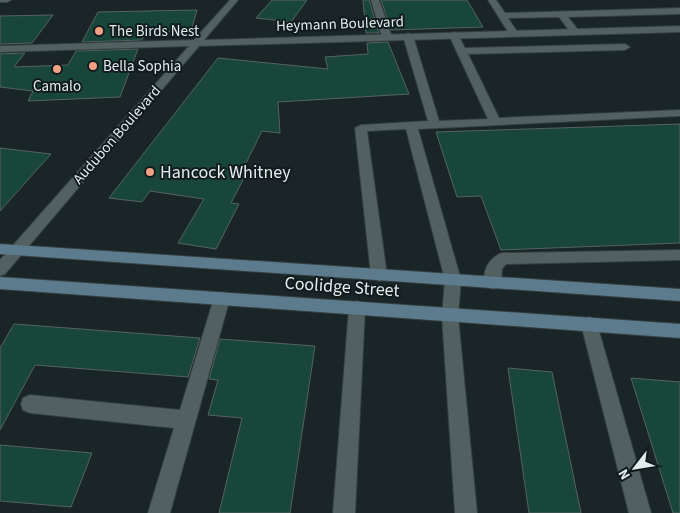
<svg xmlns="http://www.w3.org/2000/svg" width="680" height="513" font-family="'Source Sans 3',sans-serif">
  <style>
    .building { fill: #18463a; stroke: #56635f }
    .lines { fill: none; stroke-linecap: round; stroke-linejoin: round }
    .lane-casing { stroke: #353f40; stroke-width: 2 }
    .street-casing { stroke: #353f40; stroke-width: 2 }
    .secondary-casing { stroke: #353f40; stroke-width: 2 }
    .lane { fill: #526062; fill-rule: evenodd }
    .street { fill: #526062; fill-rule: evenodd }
    .secondary { fill: #5c7c8e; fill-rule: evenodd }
    .poi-dot { fill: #f2a081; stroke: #101c1e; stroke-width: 2 }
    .labels { text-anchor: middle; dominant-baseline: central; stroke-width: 4; stroke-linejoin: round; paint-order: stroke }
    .far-street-label { font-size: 15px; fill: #e3ebec; stroke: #101c1e }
    .far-poi-label { font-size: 15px; fill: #e3ebec; stroke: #101c1e; text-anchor: start }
    .poi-label { font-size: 18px; fill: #e3ebec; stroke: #101c1e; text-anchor: start }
    .street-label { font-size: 18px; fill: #e3ebec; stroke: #101c1e }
  </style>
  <rect width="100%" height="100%" fill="#192527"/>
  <g class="building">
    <polygon points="272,0 307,0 291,22 256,18"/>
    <polygon points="363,0 369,0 379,33 366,33"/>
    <polygon points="381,0 467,0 483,27 391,30"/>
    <polygon points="197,10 191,31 145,33 142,40 82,42 98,12"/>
    <polygon points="53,15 32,43 0,44 0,16"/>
    <polygon points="388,42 409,94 278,102 280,133 262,131 238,179 243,180 231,203 239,204 216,249 178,243 204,199 150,191 142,202 109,198 218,58 328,69 325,57 368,54 367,43"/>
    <polygon points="138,49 120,97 28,101 33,91 0,87 0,54 25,53 14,67 68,65 76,51"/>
    <polygon points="680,124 680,243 501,250 481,196 457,197 436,132"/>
    <polygon points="0,148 51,154 0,211"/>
    <polygon points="14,324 200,338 188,377 35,365 0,430 0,348"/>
    <polygon points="220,339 315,346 290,513 219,513 242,418 208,415 218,380 209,379"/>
    <polygon points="508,368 552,372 581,513 529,513"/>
    <polygon points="631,378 680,382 680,513 673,513"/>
    <polygon points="0,445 92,453 71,507 0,501"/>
  </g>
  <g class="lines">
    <defs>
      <g id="lane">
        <polygon points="0,0 11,0 7,2 0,2"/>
        <polygon points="371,0 379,0 392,37 390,39 384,39 382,37"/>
        <polygon points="488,0 496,0 505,13 680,8 680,14 568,17 579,31 574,34 571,33 559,17 508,18 518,33 513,36 510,35"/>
        <polygon points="454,32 457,33 465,48 625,44 630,47 625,50 468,54 499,118 680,110 680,116 418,129 461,280 458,316 477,513 455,513 442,316 445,280 406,129 367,131 387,275 384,279 379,281 374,279 371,275 355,128 361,125 428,121 403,36 408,33 413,36 439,121 488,119 449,35"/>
        <path d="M680,250V260L506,264L502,269L501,283L499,287L493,289L487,287C480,274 488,258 502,253Z"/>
        <polygon points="222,292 228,294 230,298 170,513 148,513 174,428 30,413 23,410 21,404 23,398 30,395 180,410 214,298 216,294"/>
        <polygon points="357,301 363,303 365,308 355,513 333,513 349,308 351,303"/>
        <polygon points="589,317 595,319 597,324 651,513 629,513 581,324 583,319"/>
      </g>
      <polygon id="street" points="230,0 238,0 204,40 680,26 680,32 199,46 5,274 0,276 0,260 189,46 0,52 0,46 194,40"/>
      <g id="secondary">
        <polygon points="0,244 680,289 680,301 0,254"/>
        <polygon points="0,277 680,324 680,338 0,289"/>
      </g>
    </defs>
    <use href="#lane" class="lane-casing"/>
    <use href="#street" class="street-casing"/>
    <use href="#secondary" class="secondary-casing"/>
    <use href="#lane" class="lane"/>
    <use href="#street" class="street"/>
    <use href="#secondary" class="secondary"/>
  </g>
  <g class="poi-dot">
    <circle cx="99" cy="31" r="5"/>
    <circle cx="93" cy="66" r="5"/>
    <circle cx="57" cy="69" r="5"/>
    <circle cx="150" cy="172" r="5"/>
  </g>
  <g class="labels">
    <g class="far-street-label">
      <text transform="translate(340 24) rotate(-2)">Heymann Boulevard</text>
      <text transform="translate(117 135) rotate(-49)">Audubon Boulevard</text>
    </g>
    <g class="far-poi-label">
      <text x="109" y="31">The Birds Nest</text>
      <text x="103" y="66">Bella Sophia</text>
      <text x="57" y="86" text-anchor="middle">Camalo</text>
    </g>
    <g class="poi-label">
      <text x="160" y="172">Hancock Whitney</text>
    </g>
    <g class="street-label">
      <text transform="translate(342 287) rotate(4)">Coolidge Street</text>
    </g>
  </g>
  <g transform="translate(635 468) rotate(239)" stroke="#101c1e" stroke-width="4" paint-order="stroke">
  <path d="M0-4L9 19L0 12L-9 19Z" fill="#e3ebec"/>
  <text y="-8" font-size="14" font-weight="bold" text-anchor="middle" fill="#e3ebec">N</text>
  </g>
</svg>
